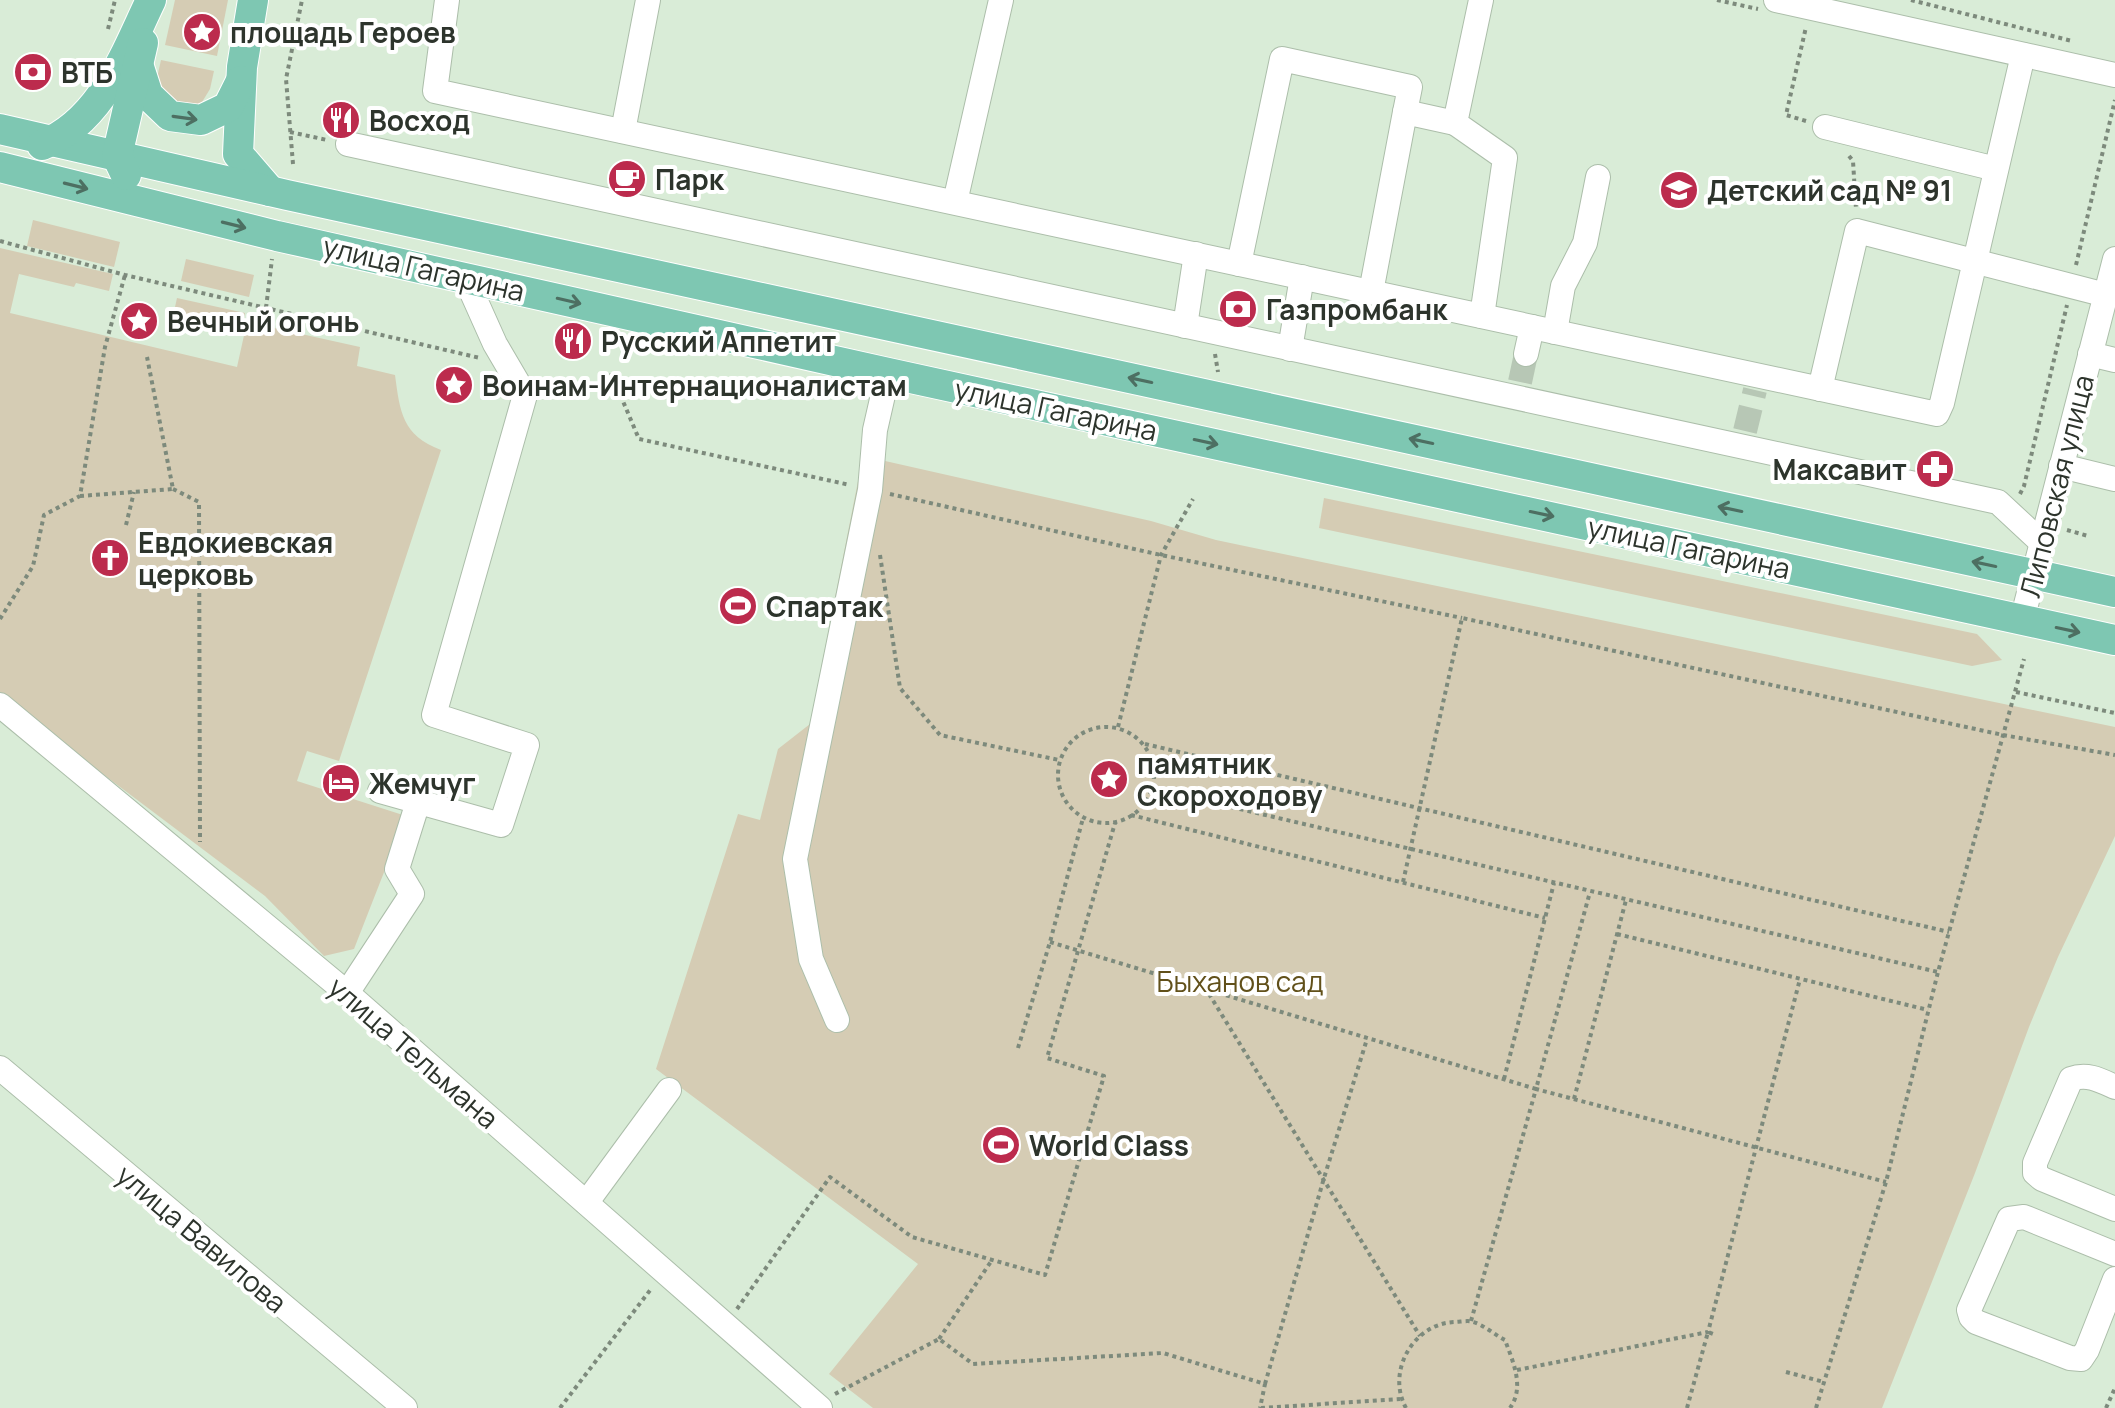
<svg xmlns="http://www.w3.org/2000/svg" width="2115" height="1408" font-family="Manrope,sans-serif">
  <style>
    .green { fill: #d5ccb4 }
    .lines { fill: none; stroke-linecap: round; stroke-linejoin: round }
    .minor-tunnel { stroke: #b7c7b5; stroke-width: 24; stroke-dasharray: 24 12; stroke-linecap: butt }
    .minor-casing { stroke: #acbeaa; stroke-width: 26 }
    .major-casing { stroke: #fff; stroke-width: 32 }
    .path { stroke: #7d8a7c; stroke-width: 4; stroke-dasharray: 4 4; stroke-linecap: butt }
    .minor { stroke: #fff; stroke-width: 24 }
    .major { stroke: #7ec7b2; stroke-width: 30 }
    .oneway { stroke: #4d6f62 }
    .labels { text-anchor: middle; dominant-baseline: central; stroke-width: 8; stroke-linejoin: round; paint-order: stroke }
    .poi-label { font-size: 28px; font-weight: bold; fill: #2d342c; stroke: #fff; text-anchor: start }
    .street-label { font-size: 28px; fill: #2d342c; stroke: #fff }
    .park-label { font-size: 28px; fill: #61501a; stroke: #fff }
  </style>
  <rect width="100%" height="100%" fill="#d9ecd7"/>
  <g class="green">
    <polygon points="175,0 228,0 217,56 165,45"/>
    <polygon points="161,60 214,71 210,89 199,107 183,111 161,98 157,78"/>
    <polygon points="33,220 120,242 114,267 27,246"/>
    <path d="M0,248L113,274L109,291L76,283L74,287L19,274L10,313L237,367L247,322L360,347L357,366L395,375C400,412 402,435 441,450L339,761L307,751L297,781L406,816L354,949L324,956L265,896L15,708L0,695Z"/>
    <polygon points="186,259 254,275 249,297 181,281"/>
    <polygon points="177,298 245,313 241,332 173,316"/>
    <polygon points="863,456 1151,521 1216,540 2115,727 2115,836 2058,957 2029,1027 1975,1173 1882,1408 873,1408 829,1374 918,1264 656,1069 738,814 760,820 778,749 810,724"/>
    <polygon points="1324,498 1977,634 2002,660 1972,666 1319,528"/>
  </g>
  <g class="lines">
    <g class="minor-tunnel">
      <polyline points="1520,382 1526,354"/>
      <polyline points="1745,431 1755,390"/>
    </g>
    <defs>
      <g id="minor">
        <polyline points="447,0 435,91 1937,414 1942,403 2023,55"/>
        <polyline points="1481,0 1455,123 1505,158 1482,316"/>
        <polyline points="1776,0 2115,75"/>
        <polyline points="1825,127 1996,169"/>
        <polyline points="623,131 648,0"/>
        <polyline points="348,144 1998,502 2041,542"/>
        <polyline points="955,202 1001,0"/>
        <polyline points="1239,264 1282,59 1410,87 1405,112"/>
        <polyline points="1371,292 1405,112 1455,123"/>
        <polyline points="1185,326 1196,254"/>
        <polyline points="1555,332 1563,286 1585,243 1598,177"/>
        <polyline points="1290,349 1302,277"/>
        <polyline points="1526,354 1532,327"/>
        <polyline points="2090,354 2115,360"/>
        <polyline points="1820,389 1857,231 2106,295"/>
        <polyline points="2061,466 2115,479"/>
        <polyline points="2022,620 2115,259"/>
        <polyline points="0,705 347,993 820,1408"/>
        <polyline points="380,791 501,825 527,745 434,715 525,395 495,344 465,277"/>
        <polyline points="347,993 412,894 397,869 418,802"/>
        <polyline points="837,1020 811,959 795,859 870,490 875,430 888,373"/>
        <polyline points="0,1068 405,1408"/>
        <path d="M2115,1087C2100,1080 2087,1073 2071,1079L2035,1163V1173L2042,1179L2115,1209"/>
        <polyline points="587,1203 592,1195 669,1090"/>
        <polyline points="2115,1254 2024,1217 2009,1219 1969,1310 1971,1317 1976,1322 2070,1358 2081,1359 2087,1350 2115,1279"/>
      </g>
      <g id="major">
        <polyline points="253,0 242,67 238,154 270,191"/>
        <polyline points="138,64 148,95 170,116 201,120 228,107 241,81"/>
        <polyline points="0,129 287,195 2115,592"/>
        <path d="M42,145C102,121 125,54 151,0"/>
        <polyline points="0,167 277,236 888,373 2115,640"/>
        <polyline points="126,175 117,156 143,43"/>
      </g>
    </defs>
    <use href="#minor" class="minor-casing"/>
    <use href="#major" class="major-casing"/>
    <g class="path">
      <polyline points="1717,0 1758,9"/>
      <polyline points="1911,0 2072,41"/>
      <polyline points="108,29 115,0"/>
      <polyline points="1806,121 1786,115 1806,27"/>
      <polyline points="290,132 327,140"/>
      <polyline points="1849,156 1853,161 1856,209"/>
      <polyline points="293,164 286,79 302,0"/>
      <polyline points="0,241 125,275 480,358"/>
      <polyline points="2076,265 2115,100"/>
      <polyline points="266,308 272,259"/>
      <polyline points="1215,354 1218,372"/>
      <polyline points="611,373 639,439 850,485"/>
      <polyline points="173,489 199,502 200,842"/>
      <polyline points="890,494 1161,555 1462,618"/>
      <polyline points="2020,494 2024,486 2067,305"/>
      <polyline points="80,496 173,489 147,357"/>
      <polyline points="126,525 134,492"/>
      <polyline points="2067,530 2088,536"/>
      <polyline points="880,555 900,688 940,735 1059,760"/>
      <polyline points="0,619 33,566 44,515 80,496 105,347 125,275"/>
      <polyline points="2016,692 2115,713"/>
      <circle cx="1106" cy="775" r="48"/>
      <polyline points="1118,727 1161,555 1193,499"/>
      <polyline points="1145,744 1949,932"/>
      <polyline points="1154,789 1938,972 2024,659"/>
      <polyline points="1131,815 1545,918"/>
      <polyline points="1403,882 1462,618 2003,735 2115,755"/>
      <polyline points="1617,934 1928,1010"/>
      <polyline points="1050,942 1536,1089 1590,892"/>
      <polyline points="1209,994 1420,1336"/>
      <polyline points="1018,1048 1050,942 1083,818"/>
      <polyline points="1504,1079 1554,883"/>
      <polyline points="1574,1099 1626,900"/>
      <polyline points="737,1309 830,1177 912,1237 1045,1275 1104,1076 1047,1058 1115,823"/>
      <polyline points="1471,1321 1536,1089 1886,1182"/>
      <polyline points="939,1339 992,1260"/>
      <polyline points="1517,1370 1708,1332 1800,979"/>
      <polyline points="1786,1372 1824,1382"/>
      <polyline points="1265,1384 1324,1178 1367,1039"/>
      <polyline points="835,1394 939,1339 973,1364 1163,1353 1265,1384 1260,1408"/>
      <polyline points="560,1408 651,1289"/>
      <polyline points="1261,1408 1400,1399"/>
      <path d="M1406,1408C1386,1372 1413,1324 1454,1322C1460,1322 1468,1320 1473,1322C1484,1325 1495,1335 1505,1340C1513,1362 1525,1387 1510,1408"/>
      <polyline points="1687,1408 1708,1332 1716,1335"/>
      <polyline points="1816,1408 1886,1182 1938,972"/>
      <polyline points="2106,1408 2115,1388"/>
    </g>
    <use href="#minor" class="minor"/>
    <use href="#major" class="major"/>
  </g>
  <defs><path id="oneway-shaft" d="M-6 0H5M1.5-3L5.5 0L1.5 3" fill="none" stroke-width="1.6" stroke-linecap="round" stroke-linejoin="round" transform="scale(2)"/></defs>
  <g class="oneway">
    <use href="#oneway-shaft" transform="translate(185 118) rotate(8)"/>
    <use href="#oneway-shaft" transform="translate(76 186) rotate(14)"/>
    <use href="#oneway-shaft" transform="translate(234 225) rotate(14)"/>
    <use href="#oneway-shaft" transform="translate(569 301) rotate(13)"/>
    <use href="#oneway-shaft" transform="translate(1140 380) rotate(-168)"/>
    <use href="#oneway-shaft" transform="translate(1421 441) rotate(-168)"/>
    <use href="#oneway-shaft" transform="translate(1206 442) rotate(12)"/>
    <use href="#oneway-shaft" transform="translate(1730 509) rotate(-168)"/>
    <use href="#oneway-shaft" transform="translate(1542 514) rotate(12)"/>
    <use href="#oneway-shaft" transform="translate(1984 564) rotate(-168)"/>
    <use href="#oneway-shaft" transform="translate(2068 630) rotate(12)"/>
  </g>
  <defs>
    <symbol id="sight-disc" viewBox="-11 -11 22 22"><circle r="9.5" fill="#bc2b4d" stroke="#fff"/><path d="M0-6L1.8-2.2L6-1.7L2.9 1.2L3.7 5.4L0 3.3L-3.7 5.4L-2.9 1.2L-6-1.7L-1.8-2.2Z" fill="#fff"/></symbol>
    <symbol id="bank-disc" viewBox="-11 -11 22 22"><circle r="9.5" fill="#bc2b4d" stroke="#fff"/><path d="M-6-4H6V4H-6ZM0-2.3a2.3 2.3 0 1 0 0 4.6a2.3 2.3 0 1 0 0-4.6Z" fill="#fff"/></symbol>
    <symbol id="restaurant-disc" viewBox="-11 -11 22 22"><circle r="9.5" fill="#bc2b4d" stroke="#fff"/><path d="M-5-6h1v4h1v-4h1v4h1v-4h1v5L-1.5 .5V6h-2V.5L-5-1ZM5-6V6H3V1.5H1.5Q1.5-4 5-6Z" fill="#fff"/></symbol>
    <symbol id="cafe-disc" viewBox="-11 -11 22 22"><circle r="9.5" fill="#bc2b4d" stroke="#fff"/><path d="M-5.5-4.5H6V0H3Q3 3.5 0 3.5H-2.5Q-5.5 3.5-5.5 0ZM3-3.2v2h1.7v-2ZM-6 4.5H4V6H-6Z" fill="#fff"/></symbol>
    <symbol id="school-disc" viewBox="-11 -11 22 22"><circle r="9.5" fill="#bc2b4d" stroke="#fff"/><path d="M0-5L7-2L0 1L-7-2ZM-4 1L0 2.5L4 1V4Q0 6-4 4Z" fill="#fff"/></symbol>
    <symbol id="pharmacy-disc" viewBox="-11 -11 22 22"><circle r="9.5" fill="#bc2b4d" stroke="#fff"/><path d="M-2-6h4v4h4v4h-4v4h-4v-4h-4v-4h4Z" fill="#fff"/></symbol>
    <symbol id="church-disc" viewBox="-11 -11 22 22"><circle r="9.5" fill="#bc2b4d" stroke="#fff"/><path d="M-1.2-6h2.4v3.5h3.3v2.4h-3.3V6h-2.4V-.1h-3.3v-2.4h3.3Z" fill="#fff"/></symbol>
    <symbol id="stadium-disc" viewBox="-11 -11 22 22"><circle r="9.5" fill="#bc2b4d" stroke="#fff"/><path d="M0-5a6.5 5 0 1 0 0 10a6.5 5 0 1 0 0-10ZM-3.5-1.8h7v3.6h-7Z" fill="#fff"/></symbol>
    <symbol id="hotel-disc" viewBox="-11 -11 22 22"><circle r="9.5" fill="#bc2b4d" stroke="#fff"/><path d="M-6-4.5h1.5V1H6V5H4.5V3h-9V5H-6ZM-4 0a1.8 1.8 0 1 1 3.6 0ZM.5 0V-2.5h3Q6-2.5 6 0Z" fill="#fff"/></symbol>
  </defs>
  <g fill-rule="evenodd">
    <use href="#sight-disc" x="180" y="10" width="44" height="44"/>
    <use href="#bank-disc" x="11" y="50" width="44" height="44"/>
    <use href="#restaurant-disc" x="319" y="98" width="44" height="44"/>
    <use href="#cafe-disc" x="605" y="157" width="44" height="44"/>
    <use href="#school-disc" x="1657" y="168" width="44" height="44"/>
    <use href="#bank-disc" x="1216" y="287" width="44" height="44"/>
    <use href="#sight-disc" x="117" y="299" width="44" height="44"/>
    <use href="#restaurant-disc" x="551" y="319" width="44" height="44"/>
    <use href="#sight-disc" x="432" y="363" width="44" height="44"/>
    <use href="#pharmacy-disc" x="1913" y="447" width="44" height="44"/>
    <use href="#church-disc" x="88" y="536" width="44" height="44"/>
    <use href="#stadium-disc" x="716" y="584" width="44" height="44"/>
    <use href="#sight-disc" x="1087" y="757" width="44" height="44"/>
    <use href="#hotel-disc" x="319" y="761" width="44" height="44"/>
    <use href="#stadium-disc" x="979" y="1123" width="44" height="44"/>
  </g>
  <g class="labels">
    <g class="poi-label">
      <text x="230" y="32">площадь Героев</text>
      <text x="61" y="72">ВТБ</text>
      <text x="369" y="120">Восход</text>
      <text x="655" y="179">Парк</text>
      <text x="1707" y="190">Детский сад № 91</text>
      <text x="1266" y="309">Газпромбанк</text>
      <text x="167" y="321">Вечный огонь</text>
      <text x="601" y="341">Русский Аппетит</text>
      <text x="482" y="385">Воинам-Интернационалистам</text>
      <text x="1907" y="469" text-anchor="end">Максавит</text>
      <text x="138" y="542">Евдокиевская<tspan x="138" dy="32">церковь</tspan></text>
      <text x="766" y="606">Спартак</text>
      <text x="1137" y="763">памятник<tspan x="1137" dy="32">Скороходову</tspan></text>
      <text x="369" y="783">Жемчуг</text>
      <text x="1029" y="1145">World Class</text>
    </g>
    <g class="street-label">
      <text transform="translate(424 268) rotate(13)">улица Гагарина</text>
      <text transform="translate(1056 409) rotate(12)">улица Гагарина</text>
      <text transform="translate(2056 486) rotate(-76)">Липовская улица</text>
      <text transform="translate(1689 547) rotate(12)">улица Гагарина</text>
      <text transform="translate(414 1052) rotate(41)">улица Тельмана</text>
      <text transform="translate(202 1238) rotate(40)">улица Вавилова</text>
    </g>
    <g class="park-label">
      <text x="1240" y="981">Быханов сад</text>
    </g>
  </g>
</svg>
